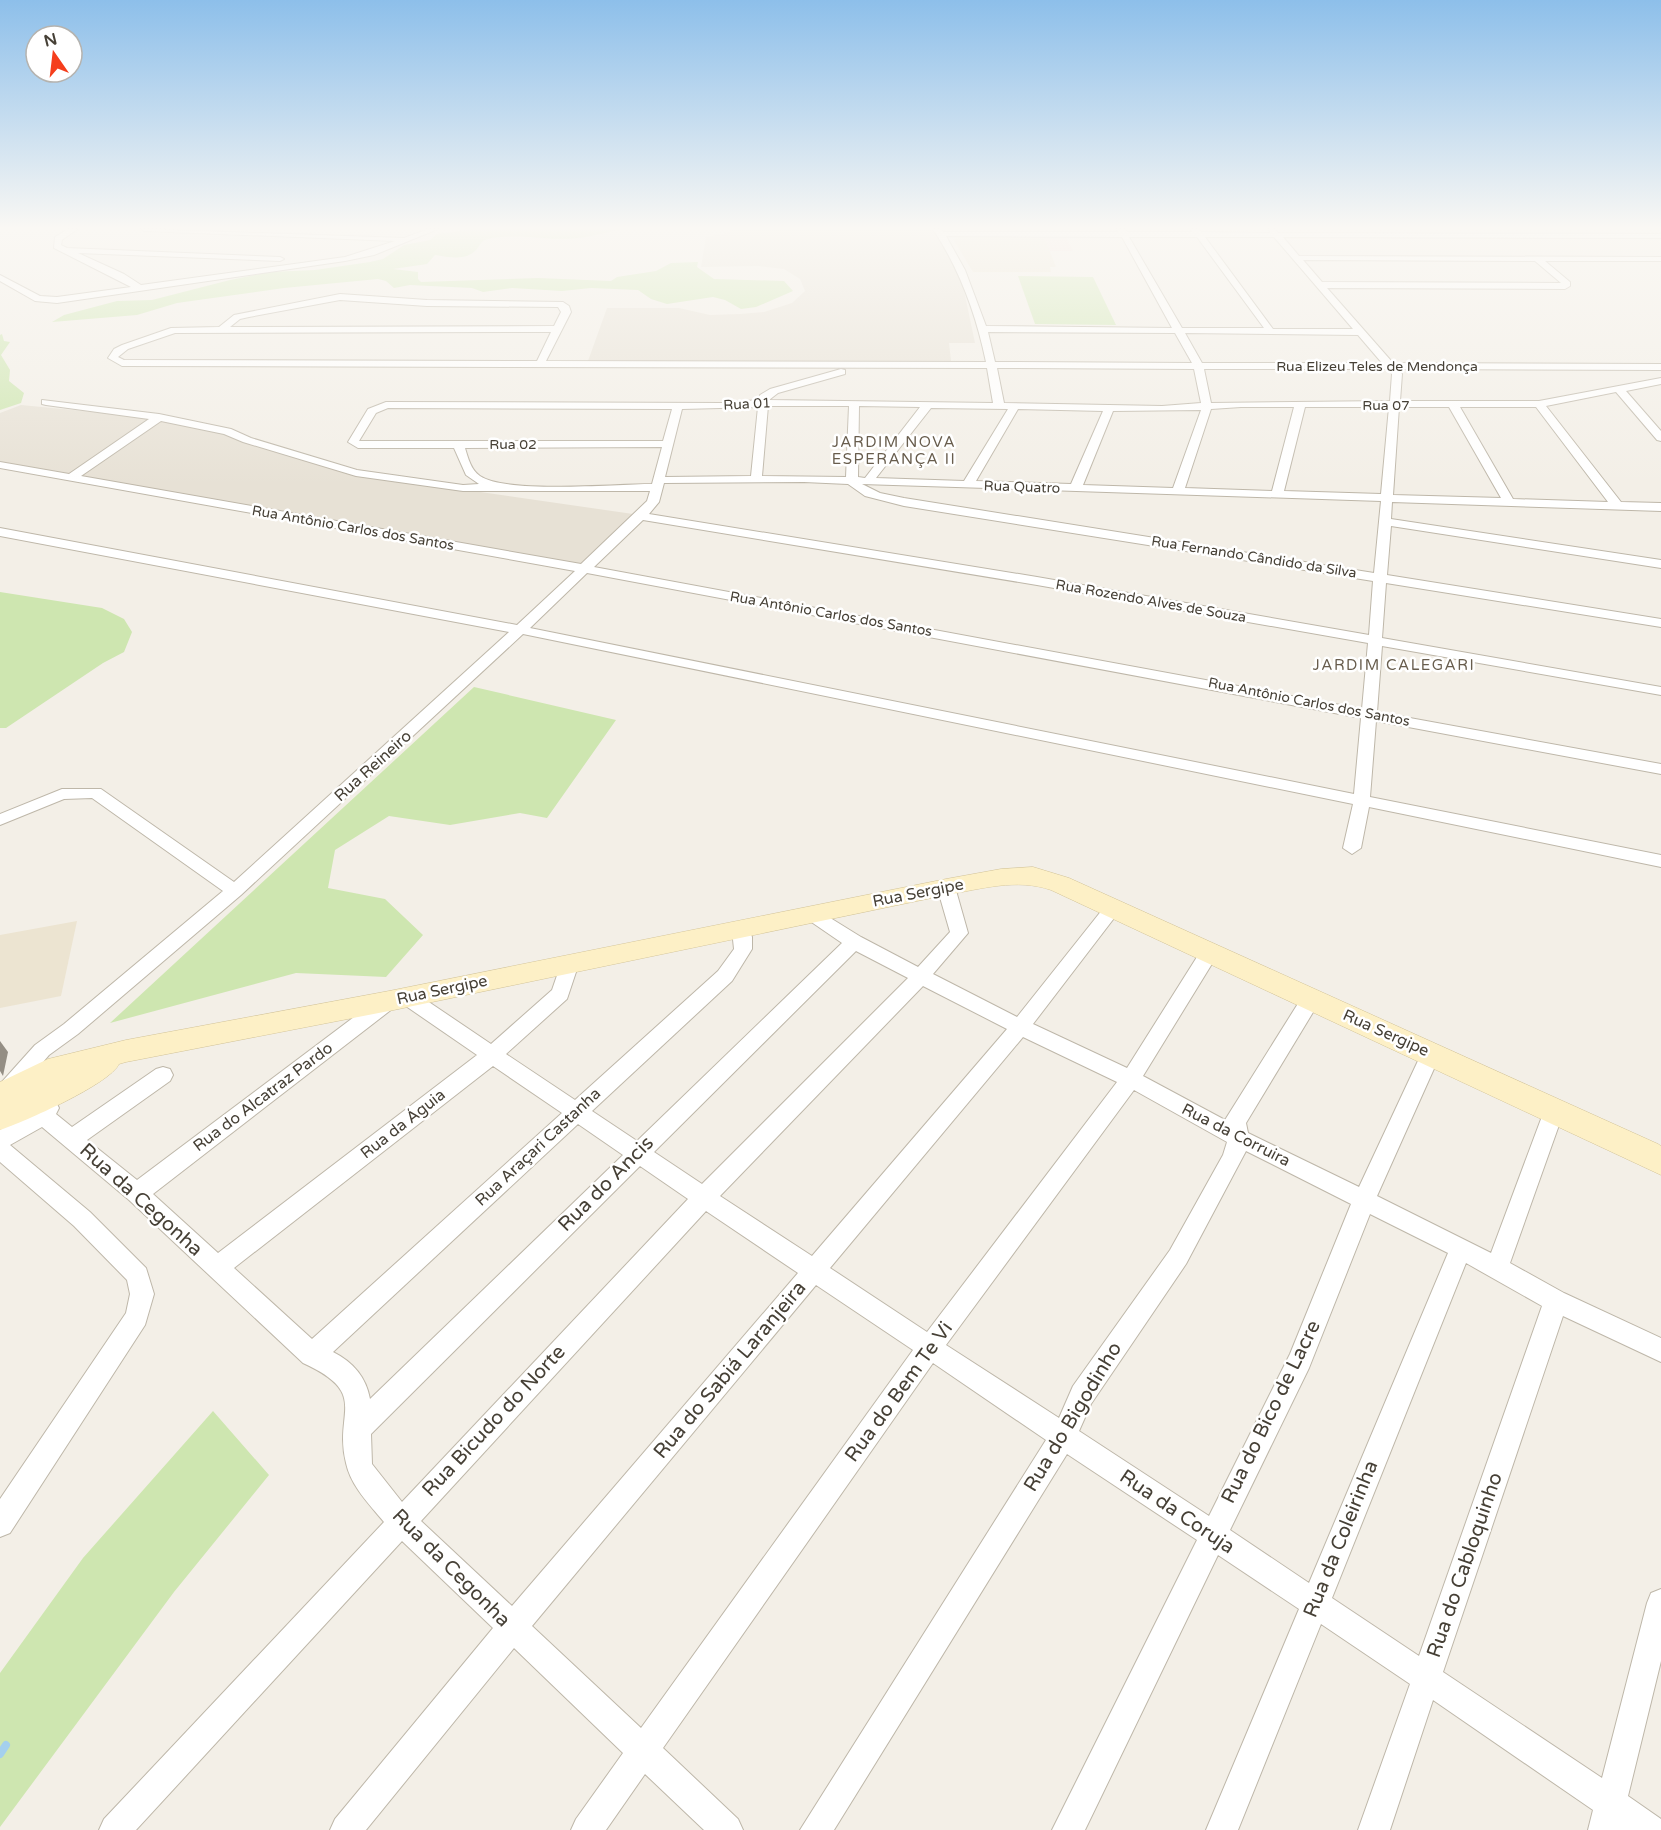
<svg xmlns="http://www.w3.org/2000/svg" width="1661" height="1830" font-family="'Varela Round',sans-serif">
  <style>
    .residential { fill: #e7e1d5 }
    .education { fill: #ece4d1 }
    .medical { fill: #f3deda }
    .green { fill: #cee6b0 }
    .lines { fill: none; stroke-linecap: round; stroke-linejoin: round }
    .stream { stroke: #a4d0ee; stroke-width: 8 }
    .street-casing { stroke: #beb7a9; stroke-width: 2 }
    .secondary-casing { stroke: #d2c398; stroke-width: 1 }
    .street { fill: #fff; fill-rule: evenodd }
    .secondary { fill: #fdf0c6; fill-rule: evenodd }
    .shaded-wall { fill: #948e84 }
    .labels { text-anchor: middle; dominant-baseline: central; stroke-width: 5; stroke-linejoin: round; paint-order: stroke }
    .far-street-label { font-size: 14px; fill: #464036; stroke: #fff }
    .far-neighbourhood-label { font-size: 15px; letter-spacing: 1.5px; fill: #685d4d; stroke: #fff }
    .street-label { font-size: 16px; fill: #464036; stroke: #fff }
    .near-street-label { font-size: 20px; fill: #464036; stroke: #fff }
  </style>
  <rect width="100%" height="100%" fill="#f3efe7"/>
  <g class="residential">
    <polygon points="732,229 931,229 948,252 962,281 975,343 949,343 951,361 588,361 607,308 679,308 710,315 740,314 764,312 792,303 805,291 800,279 784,269 758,266 701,267 706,237 731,232"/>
    <polygon points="21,405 157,418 234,437 341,472 633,514 578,566 0,463 0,413"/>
  </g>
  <g class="education">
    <polygon points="962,236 1044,236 1056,267 1050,267 1051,272 973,272 953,239"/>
    <polygon points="77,921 61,996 0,1008 0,935"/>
  </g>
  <polygon class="medical" points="1044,236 1066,236 1073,251 1050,251"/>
  <g class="green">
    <path d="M474,229H621C601,234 578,240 557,239C537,238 507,234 488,239C480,240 480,247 475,251C464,261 449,257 435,255L427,264L393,269L418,272V279L421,282L538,278L611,281L617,277L656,271L671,263L698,262L697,267L714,279L784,281L793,291L756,307L741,309L725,300L713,297L667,304L651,299L638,290L591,288L562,291L512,288L483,292L472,288L410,285L394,288L386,281L378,279L284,288L177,303L137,315L52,322L64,315L117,301L152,300L230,280L270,272L315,270L370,262L383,259L404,245L430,240L437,234Z"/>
    <polygon points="1018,276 1093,277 1116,325 1035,324"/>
    <polygon points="2,334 4,341 10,342 1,355 10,370 9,381 24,393 21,403 0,410 0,335"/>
    <polygon points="0,592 102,608 124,619 132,632 124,652 103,663 6,728 0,728"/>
    <polygon points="474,687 616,720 547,818 520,813 450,825 389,816 335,850 328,888 385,899 423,935 386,977 296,973 110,1023"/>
    <polygon points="213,1411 269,1475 174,1592 0,1827 0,1673 83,1558"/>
  </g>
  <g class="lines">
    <polyline class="stream" points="0,1754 6,1745"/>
    <defs>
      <g id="street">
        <polygon points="68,229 77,229 62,240 61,245 67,248 280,257 284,259 280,261 78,253 124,274 141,285 345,257 395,241 145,231 141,229 404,238 428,229 438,229 374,255 345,261 57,303 35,301 0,281 0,275 40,296 57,297 131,287 54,248 55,237"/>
        <path d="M933,229H941L943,232H1119L1117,229H1125L1127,232H1193L1191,229H1199L1201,232L1270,233L1269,229H1275L1278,233L1661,234V238L1283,237L1299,256L1661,257V261H1545L1570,282V286L1565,289L1327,288L1393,363L1661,364V370L1398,369L1402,374L1400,401H1539L1661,378V384L1626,391L1661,431V441L1657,440L1616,392L1546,406L1621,502L1661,503V511L1392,502L1391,519L1661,560V568L1391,526L1387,575L1661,619V627L1386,583L1382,638L1661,687V695L1382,646L1377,712L1661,764V774L1376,721L1370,797L1661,855V867L1369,807L1361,848L1352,854L1343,848L1353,804L523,634L241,895L78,1034L49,1055L14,1096L7,1098L0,1096V1084L35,1045L64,1024L223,891L92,798L64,799L0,825V814L62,789H101L234,882L509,632L0,536V528L517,625L575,571L0,468V462L69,474L149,419L46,405L42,404V400L159,414L231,429L251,438L357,470L463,485L479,484L466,475L454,448H358L348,442L368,409L386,402L722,403L759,400L760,395L770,389L841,369L845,370V374L778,393L769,400L993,403L987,368L122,366L108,358L114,349L122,345L171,328L219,327L234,315L340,294L427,300L563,302L569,306L571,312L546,361L986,362C976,314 960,270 933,229ZM946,236L1122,237L1172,328L986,326L965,270ZM1129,237H1197L1264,328H1182ZM1205,237H1274L1353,329H1273ZM1303,260L1535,261L1561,283L1322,282ZM340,300L427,306L558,307L561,312L554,326L230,327L240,319L249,317ZM551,332L537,361L124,360L118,357L128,349L175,333ZM988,332L1175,333L1192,363L995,362ZM1185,333L1358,335L1382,363H1202ZM997,368L1194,369L1201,403L1162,406L1004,403ZM1204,369H1388L1392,374L1390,401L1211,403ZM768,406H849L846,477L762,476ZM859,406L920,407L865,478L858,477ZM758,407L751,476L665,477L682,409ZM1241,407H1294L1272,491L1185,488L1211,409ZM1305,407H1389L1381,494L1284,491ZM1399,407H1449L1501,498L1393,495ZM1460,407H1536L1608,502L1513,499ZM388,408L672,409L663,441H359L376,413ZM931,408L1008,409L964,481L876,478ZM1018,409L1103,411L1071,484L976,481ZM1201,410L1173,488L1083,485L1113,411ZM161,421L224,434L243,442L356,476L463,491H650L647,501L581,564L81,476ZM662,447L652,484C617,484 506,494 480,476C471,470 468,458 465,448ZM804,482L848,484L865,496L904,506L1373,581L1369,635L1037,577L649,514L659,502L664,483ZM862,484L1381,501L1374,573L904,498L880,493ZM643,520L1037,585L1368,643L1362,709L594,567ZM587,573L1361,718L1354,794L530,628Z"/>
        <path d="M946,881L955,887L968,933L933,974L1017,1017L1106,905H1118L1121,909L1118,913L1033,1024L1127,1068L1202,949H1216L1218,954L1143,1076L1225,1120L1304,994H1318L1321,999L1318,1004L1246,1123L1248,1133L1359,1187L1424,1048L1431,1045L1438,1048L1441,1053L1377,1196L1491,1253L1544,1111L1547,1105L1554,1103L1561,1105L1564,1111L1510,1263L1564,1293L1661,1338V1362L1563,1316L1443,1672L1602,1778L1647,1603L1651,1593L1661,1589V1661L1628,1796L1661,1819V1830H1588L1593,1810L1433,1700L1390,1830H1358L1410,1684L1321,1624L1238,1830H1206L1299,1609L1218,1555L1085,1830H1052L1197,1540L1067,1454L834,1830H800L1046,1440L933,1363L663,1748L738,1819L743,1830H704L645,1774L606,1830H571L576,1819L623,1753L514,1648L366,1830H330L335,1819L493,1628L402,1541L136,1830H99L104,1819L384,1522C369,1504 351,1486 346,1463C333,1412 371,1394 303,1363L129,1200L42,1127L10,1145L90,1212L146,1268L154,1294L145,1325L10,1533L0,1537V1499L126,1313L130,1294L127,1280L74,1226L0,1162V1130L49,1100L56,1102L59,1108L56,1114L72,1127L156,1069L163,1067L170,1069L173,1075L170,1081L87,1140L137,1180L382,996L389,994L396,996L399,1001L396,1006L153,1194L218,1253L477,1055L400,1002L397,997L400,992H414L491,1044L552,990L563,958H577L579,963L567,999L506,1054L575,1100L718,971L734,949L732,930L735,925H747L752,937V949L732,981L592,1111L637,1141L842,943L807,919L804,915L807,911H819L861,937L918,967L950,932L937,887ZM856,951L908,978L702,1184L654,1152ZM923,986L1007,1029L812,1256L720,1196ZM1023,1037L1117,1082L927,1332L830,1268ZM493,1066L562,1113L312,1339L234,1268ZM1134,1090L1227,1142L1223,1155L1170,1250L1073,1386L1059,1418L946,1345ZM578,1124L623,1155L370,1399C366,1377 353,1362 333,1352ZM1246,1151L1351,1204L1290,1354L1209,1516L1079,1431L1091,1404L1186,1264ZM640,1166L688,1199L402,1502L372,1464L371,1434ZM706,1211L798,1273L512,1606L421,1521ZM1370,1214L1448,1253L1309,1583L1230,1530L1309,1368ZM1466,1263L1542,1306L1419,1656L1332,1598ZM816,1285L913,1350L641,1728L532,1626Z"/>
      </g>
      <path id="secondary" d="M1033,867L1069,878L1658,1144L1661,1146V1175L1051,890C1017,878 981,889 946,895L389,1011L126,1062L119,1064C110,1084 24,1122 0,1130V1082L48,1059L126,1040L389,991L946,879L1001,869Z"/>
    </defs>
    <use href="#street" class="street-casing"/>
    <use href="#secondary" class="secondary-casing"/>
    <use href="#street" class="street"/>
    <use href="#secondary" class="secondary"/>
  </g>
  <polygon class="shaded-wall" points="0,1041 8,1052 3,1076 0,1071"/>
  <linearGradient id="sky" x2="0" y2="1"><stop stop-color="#8dbfea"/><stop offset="0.47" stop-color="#faf8f4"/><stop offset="1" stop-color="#faf8f4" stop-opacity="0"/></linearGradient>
  <rect width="1661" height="485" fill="url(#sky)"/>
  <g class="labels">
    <g class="far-street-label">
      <text x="1377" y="366">Rua Elizeu Teles de Mendonça</text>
      <text transform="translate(747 404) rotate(-3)">Rua 01</text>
      <text x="1386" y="405">Rua 07</text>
      <text x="513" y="444">Rua 02</text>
      <text transform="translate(1022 487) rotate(2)">Rua Quatro</text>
      <text transform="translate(353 528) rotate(10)">Rua Antônio Carlos dos Santos</text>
      <text transform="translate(1254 557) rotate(9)">Rua Fernando Cândido da Silva</text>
      <text transform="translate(1151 601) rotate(10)">Rua Rozendo Alves de Souza</text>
      <text transform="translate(831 614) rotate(10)">Rua Antônio Carlos dos Santos</text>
      <text transform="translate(1309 702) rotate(11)">Rua Antônio Carlos dos Santos</text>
    </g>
    <g class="far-neighbourhood-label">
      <text x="894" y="442">JARDIM NOVA<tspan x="894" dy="17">ESPERANÇA II</tspan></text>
      <text x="1394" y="665">JARDIM CALEGARI</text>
    </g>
    <g class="street-label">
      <text transform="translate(373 766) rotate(-42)">Rua Reineiro</text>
      <text transform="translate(918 893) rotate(-11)">Rua Sergipe</text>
      <text transform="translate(442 990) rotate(-12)">Rua Sergipe</text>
      <text transform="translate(1386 1033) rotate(24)">Rua Sergipe</text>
      <text transform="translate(263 1097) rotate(-37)">Rua do Alcatraz Pardo</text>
      <text transform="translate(403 1124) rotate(-38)">Rua da Águia</text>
      <text transform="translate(1236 1135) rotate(27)">Rua da Corruira</text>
      <text transform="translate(538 1147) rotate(-43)">Rua Araçari Castanha</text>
    </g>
    <g class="near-street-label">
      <text transform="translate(606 1184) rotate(-45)">Rua do Ancis</text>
      <text transform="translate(141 1200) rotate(42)">Rua da Cegonha</text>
      <text transform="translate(730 1370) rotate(-50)">Rua do Sabiá Laranjeira</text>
      <text transform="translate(899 1392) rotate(-54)">Rua do Bem Te Vi</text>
      <text transform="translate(1271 1412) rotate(-64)">Rua do Bico de Lacre</text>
      <text transform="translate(1073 1417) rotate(-59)">Rua do Bigodinho</text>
      <text transform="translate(494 1421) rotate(-47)">Rua Bicudo do Norte</text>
      <text transform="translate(1177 1512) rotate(34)">Rua da Coruja</text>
      <text transform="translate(1341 1539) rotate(-68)">Rua da Coleirinha</text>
      <text transform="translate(1465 1565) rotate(-71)">Rua do Cabloquinho</text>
      <text transform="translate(451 1568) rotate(45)">Rua da Cegonha</text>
    </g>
  </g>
  <g transform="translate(54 54) rotate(346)"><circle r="28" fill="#ffffff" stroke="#b5b3af" stroke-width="1.5"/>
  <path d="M0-4.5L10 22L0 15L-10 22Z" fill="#f53e1c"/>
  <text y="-9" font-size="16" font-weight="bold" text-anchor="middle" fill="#464036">N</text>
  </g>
</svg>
